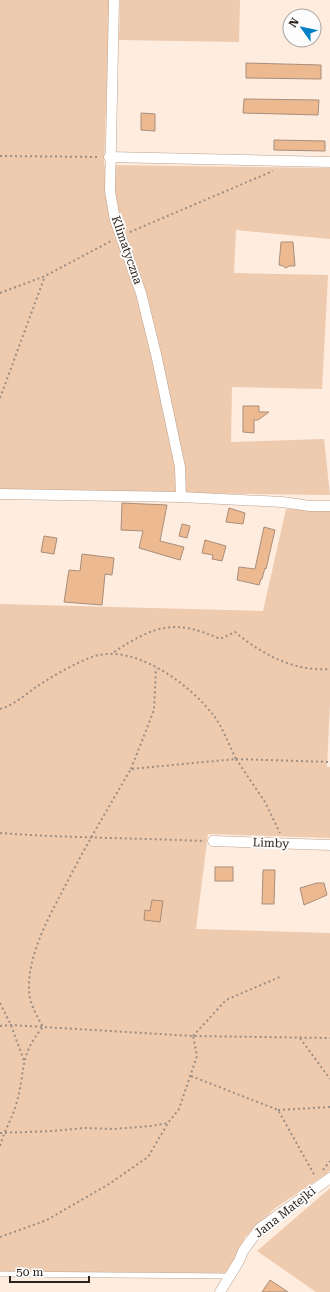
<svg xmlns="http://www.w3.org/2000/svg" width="330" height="1292" font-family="'Roboto Serif',serif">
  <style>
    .green { fill: #eecaaf }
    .building { fill: #ecb991; stroke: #a98e7a }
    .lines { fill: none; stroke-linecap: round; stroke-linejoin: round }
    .service-casing { stroke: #bda28d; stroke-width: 6 }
    .minor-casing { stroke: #bda28d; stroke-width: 11 }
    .path { stroke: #9c8e83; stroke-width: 2; stroke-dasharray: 2 3; stroke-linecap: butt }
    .service { stroke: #fff; stroke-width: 5 }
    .minor { stroke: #fff; stroke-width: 10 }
    .labels { text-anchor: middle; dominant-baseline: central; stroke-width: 4; stroke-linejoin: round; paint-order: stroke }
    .street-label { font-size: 12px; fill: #2c221a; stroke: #fdfdfd }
  </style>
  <rect width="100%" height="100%" fill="#feecdf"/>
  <g class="green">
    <polygon points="0,0 110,0 104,165 330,168 330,239 236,230 234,273 328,275 322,389 232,387 231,442 324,439 330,495 0,491"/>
    <polygon points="120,0 240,0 239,42 119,40"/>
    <polygon points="286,509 330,510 330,703 327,767 330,767 330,838 208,834 196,929 330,933 330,1171 274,1209 245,1237 235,1258 225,1273 0,1272 0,604 263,611"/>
    <polygon points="330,1188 330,1292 316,1292 257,1251"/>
  </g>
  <g class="building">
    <polygon points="246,63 321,65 321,79 246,78"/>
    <polygon points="244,99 319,100 318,115 243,113"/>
    <polygon points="141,113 155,114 155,131 141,130"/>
    <polygon points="274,140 325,141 325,151 274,150"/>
    <polygon points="281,242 293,242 295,266 289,266 286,268 283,266 279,265"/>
    <polygon points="243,406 259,406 259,412 269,412 258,420 254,420 254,433 243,432"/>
    <polygon points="122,503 167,505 160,541 184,547 180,560 139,548 143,531 121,530"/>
    <polygon points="229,508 245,513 243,524 226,522"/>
    <polygon points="182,524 190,526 187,538 179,536"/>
    <polygon points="264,527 275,530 266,569 265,568 262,579 261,579 259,585 237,580 239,567 255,569"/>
    <polygon points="44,536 57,538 54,554 41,552"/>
    <polygon points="205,540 226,546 222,561 212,559 213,555 202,553"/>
    <polygon points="82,554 114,558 112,575 105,574 102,605 64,602 69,570 80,571"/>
    <rect x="215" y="867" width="18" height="14"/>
    <polygon points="263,870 275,870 274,904 262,904"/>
    <polygon points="317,883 324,883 327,895 304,905 300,888"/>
    <polygon points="152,900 163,901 160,922 144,920 145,910 150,911"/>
    <polygon points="270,1280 288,1292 262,1292"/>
  </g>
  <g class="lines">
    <defs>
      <polyline id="service" points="0,1274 230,1276"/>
      <g id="minor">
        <polyline points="114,0 110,191 115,220 141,293 156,354 180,467 181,497"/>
        <polyline points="109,157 330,162"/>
        <polyline points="0,494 181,497 282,502 310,506 330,506"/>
        <polyline points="213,841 330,845"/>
        <polyline points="220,1292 239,1261 243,1251 260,1228 330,1178"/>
      </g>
    </defs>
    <use href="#service" class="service-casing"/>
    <use href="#minor" class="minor-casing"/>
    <g class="path">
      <polyline points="0,156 100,157"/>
      <polyline points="130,232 273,171"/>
      <polyline points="0,293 45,276 113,240"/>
      <polyline points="0,398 45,276"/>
      <path d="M114,652C154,626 174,618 220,639L235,632C261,654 295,672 330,669"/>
      <path d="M0,709C14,705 25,695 36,687C53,676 73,664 92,657C133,642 190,684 214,716C223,728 229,745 236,759L131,769C108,808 85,847 64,888C48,919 28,954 29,990C29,1003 37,1016 43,1027"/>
      <polyline points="236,759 265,802 280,833"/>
      <polyline points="236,759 330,762"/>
      <polyline points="131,769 154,710 156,668"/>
      <path d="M0,833C68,838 136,838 205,841"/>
      <polyline points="0,1003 11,1025 24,1061"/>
      <polyline points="0,1026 11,1025 193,1036 330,1038"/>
      <polyline points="193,1036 226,1000 282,976"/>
      <polyline points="300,1038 330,1079"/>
      <polyline points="191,1076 278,1110 315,1176"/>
      <polyline points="278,1110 330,1107"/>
      <polyline points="0,1133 53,1131 84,1128 114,1129 151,1126 168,1123"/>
      <path d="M0,1146C4,1131 12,1119 16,1105C26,1072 18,1056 43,1027"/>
      <polyline points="323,1170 330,1161"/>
      <polyline points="0,1237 47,1220 109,1184 148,1157 168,1123 179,1109 183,1097 197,1056 193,1036"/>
    </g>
    <use href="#service" class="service"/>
    <use href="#minor" class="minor"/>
  </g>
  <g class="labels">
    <g class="street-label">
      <text transform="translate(127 250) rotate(71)">Klimatyczna</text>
      <text transform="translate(271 843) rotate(2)">Limby</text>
      <text transform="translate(285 1212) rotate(-38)">Jana Matejki</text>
    </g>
  </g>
  <g transform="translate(302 28) rotate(303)"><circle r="19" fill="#fdfdfd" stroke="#a9a5a2"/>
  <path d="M0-3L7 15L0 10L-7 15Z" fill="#0480c9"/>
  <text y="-6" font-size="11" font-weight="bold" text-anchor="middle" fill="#2c221a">N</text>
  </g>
  <path d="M10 1276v6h79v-6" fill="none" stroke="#2c221a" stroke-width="2"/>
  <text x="16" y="1276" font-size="12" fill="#2c221a" stroke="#fdfdfd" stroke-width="3" paint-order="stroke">50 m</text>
</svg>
